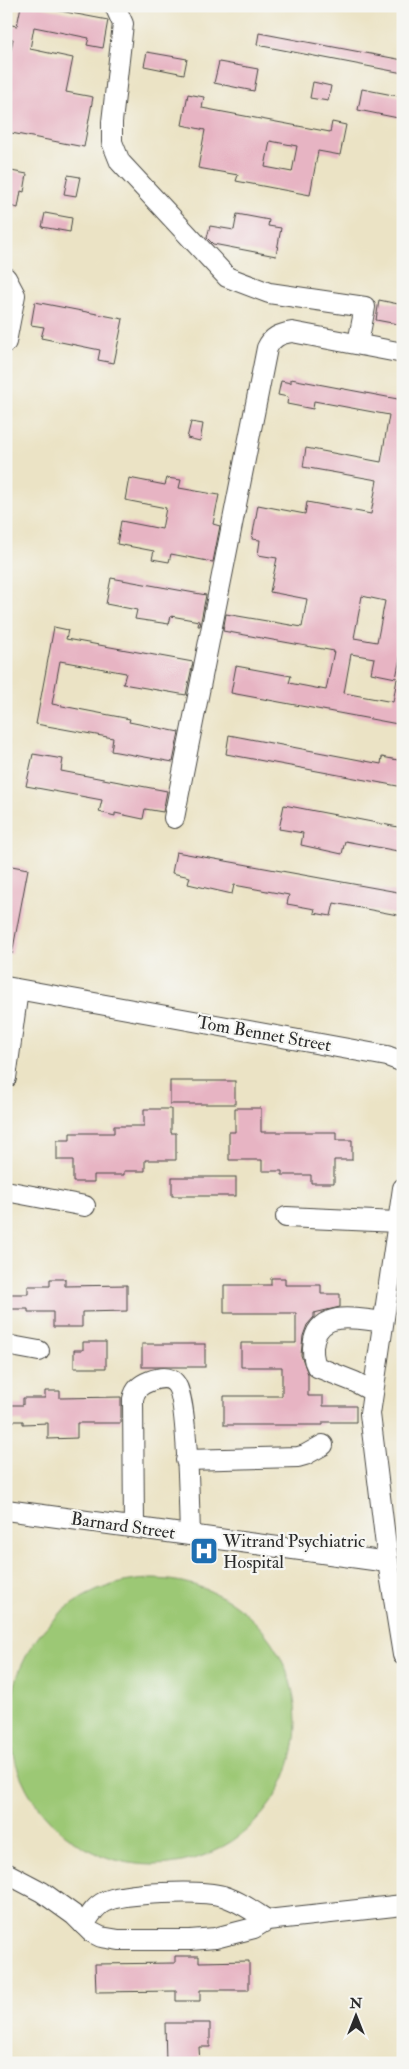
<svg xmlns="http://www.w3.org/2000/svg" width="409" height="2069" font-family="'IM FELL Double Pica',serif">
  <style>
    .green { fill: #9cc875; stroke: #647a50 }
    .building { fill: #e7b4c3; fill-rule: evenodd }
    .lines { fill: none; stroke-linecap: round; stroke-linejoin: round }
    .minor-casing { stroke: #484742; stroke-width: 22 }
    .minor { stroke: #fff; stroke-width: 20 }
    .labels { text-anchor: middle; dominant-baseline: central; stroke-width: 4.5; stroke-linejoin: round; paint-order: stroke }
    .street-label { font-size: 18px; fill: #2b2b2b; stroke: #f6f6f2 }
    .poi-label { font-size: 18px; fill: #2b2b2b; stroke: #f6f6f2; text-anchor: start }
  </style>
  <rect width="100%" height="100%" fill="#f6f6f2"/>
  <filter id="ink" filterUnits="userSpaceOnUse"><feTurbulence type="fractalNoise" baseFrequency=".02" numOctaves="2"/><feDisplacementMap in="SourceGraphic" scale="10" xChannelSelector="R" yChannelSelector="G"/><feConvolveMatrix kernelMatrix="1 2 1 2 8 2 1 2 1" color-interpolation-filters="sRGB"/></filter>
  <filter id="wash" filterUnits="userSpaceOnUse"><feTurbulence type="fractalNoise" baseFrequency=".0096" numOctaves="4" result="noise"/><feDisplacementMap in="SourceGraphic" scale="20" xChannelSelector="R" yChannelSelector="G"/><feGaussianBlur stdDeviation="1.12" result="paint"/><feColorMatrix in="noise" values="0 0 0 0 0 0 0 0 0 0 0 0 0 0 0 0 0 1.4 0 .05"/><feComposite in="paint" operator="in"/></filter>
  <g filter="url(#wash)">
    <rect width="100%" height="100%" fill="#ebe3c5"/>
    <circle class="green" cx="153" cy="1722" r="143"/>
    <g id="blocks">
      <g class="building">
        <polygon points="21,6 34,6 108,20 103,48 87,45 89,38 34,27 30,49 73,58 66,92 93,97 84,147 6,132 6,74 13,39 6,38 6,24 17,26"/>
        <polygon points="259,33 403,60 403,73 257,45"/>
        <polygon points="147,52 187,59 184,74 144,66"/>
        <polygon points="219,62 258,69 254,91 214,83"/>
        <polygon points="313,82 331,86 328,101 310,98"/>
        <polygon points="362,89 403,97 403,119 358,110"/>
        <path d="M188,94L204,97L202,108L330,132L332,122L346,125L340,155L318,151L310,195L236,181L238,175L198,168L205,130L182,125ZM270,141L297,146L292,172L265,167Z"/>
        <polygon points="6,170 27,174 24,192 21,191 18,208 6,205"/>
        <polygon points="68,175 80,177 76,196 64,194"/>
        <polygon points="45,213 72,218 70,232 42,227"/>
        <polygon points="237,214 269,220 268,226 281,228 276,256 213,244 207,238 210,226 234,230"/>
        <polygon points="379,300 403,305 403,325 376,320"/>
        <polygon points="35,302 123,319 114,363 98,360 100,350 41,338 44,327 31,325"/>
        <path d="M291,379L403,400V643L396,678L371,673L374,658L351,654L344,693L393,702L397,679L403,680V725L231,693L236,666L291,676L289,683L326,690L334,651L223,631L226,614L302,627L307,599L270,592L277,558L258,555L260,540L252,539L258,505L305,514L307,502L371,514L377,480L303,467L306,448L381,462L389,415L314,401L313,409L287,404L288,397L278,395L281,381L291,383ZM362,596L385,601L377,642L354,638Z"/>
        <polygon points="191,422 203,424 200,441 187,438"/>
        <polygon points="129,478 165,485 167,478 181,480 179,488 219,495 213,524 220,526 213,562 171,554 169,562 152,559 154,551 117,544 121,521 162,529 166,508 125,500"/>
        <polygon points="111,578 206,595 200,626 198,626 199,621 171,616 169,624 135,619 137,610 106,604"/>
        <polygon points="54,627 68,630 66,639 193,662 186,695 123,684 126,673 60,661 52,704 130,719 129,722 179,732 173,762 111,751 113,738 36,724"/>
        <polygon points="229,735 381,764 382,757 403,761 403,787 226,754"/>
        <polygon points="33,754 63,759 61,771 167,791 163,812 145,809 143,819 115,813 115,816 99,812 102,800 26,786"/>
        <polygon points="284,805 403,828 403,852 345,841 342,854 301,845 303,833 279,829"/>
        <polygon points="176,852 403,893 403,916 334,903 331,916 314,913 315,909 287,904 289,895 234,885 232,894 188,884 190,877 172,873"/>
        <polygon points="6,865 28,869 12,954 6,953"/>
        <rect x="170" y="1081" width="65" height="23"/>
        <polygon points="235,1108 261,1108 261,1132 336,1132 336,1140 352,1140 352,1160 334,1160 334,1183 311,1183 311,1175 282,1175 282,1171 262,1171 262,1160 229,1160 229,1132 235,1132"/>
        <polygon points="144,1109 171,1109 171,1133 176,1133 176,1160 145,1160 145,1171 124,1171 124,1175 94,1175 94,1182 73,1182 73,1160 57,1160 57,1140 70,1140 70,1133 114,1133 114,1126 144,1126"/>
        <rect x="172" y="1177" width="64" height="19"/>
        <polygon points="271,1278 285,1278 285,1285 321,1285 321,1294 340,1294 340,1307 314,1313 314,1317 307,1325 303,1336 301,1355 308,1374 308,1396 323,1396 323,1406 356,1406 356,1422 323,1422 323,1425 224,1425 224,1396 282,1396 282,1367 241,1367 241,1343 296,1343 296,1313 224,1313 224,1285 271,1285"/>
        <polygon points="50,1279 65,1279 65,1286 127,1285 127,1311 82,1312 82,1327 53,1327 53,1312 28,1312 28,1309 8,1309 8,1294 28,1294 28,1286 50,1286"/>
        <polygon points="83,1342 106,1342 106,1368 74,1368 74,1350 83,1350"/>
        <rect x="142" y="1344" width="63" height="23"/>
        <polygon points="45,1391 60,1391 60,1398 121,1397 121,1423 77,1423 77,1438 48,1439 48,1423 23,1424 23,1421 6,1421 6,1405 23,1405 23,1398 45,1398"/>
        <polygon points="175,1956 199,1956 199,1962 249,1961 249,1990 200,1990 200,2001 176,2001 176,1991 96,1992 95,1964 175,1963"/>
        <polygon points="165,2023 210,2023 210,2047 199,2047 200,2063 166,2063"/>
      </g>
    </g>
  </g>
  <g filter="url(#ink)">
    <use href="#blocks" fill-opacity="0" stroke="#484742" stroke-width="1"/>
    <g class="lines">
      <defs>
        <g id="minor">
          <polyline points="115,6 123,24 112,122 112,142 120,162 227,277 269,293 365,307 358,343"/>
          <polyline points="6,278 15,295 6,342"/>
          <path d="M174,818L267,348C272,337 280,334 292,332L403,353"/>
          <polyline points="6,987 387,1056 403,1062"/>
          <polyline points="6,1078 18,990"/>
          <polyline points="403,1188 370,1414 388,1562 403,1655"/>
          <polyline points="6,1191 85,1206"/>
          <polyline points="286,1217 397,1222"/>
          <polyline points="6,1345 39,1351"/>
          <path d="M372,1391L355,1382L317,1367C312,1358 312,1350 314,1340C321,1309 359,1319 383,1322"/>
          <polyline points="186,1460 298,1457 305,1455 323,1445"/>
          <polyline points="6,1510 388,1562"/>
          <path d="M134,1527L133,1399C135,1389 140,1385 150,1381C158,1378 169,1376 175,1383C188,1396 189,1510 190,1535"/>
          <polyline points="6,1873 42,1892 74,1915 91,1932 101,1937 119,1940 190,1940 215,1938 254,1928 267,1920 403,1905"/>
          <path d="M84,1925C89,1917 94,1907 104,1902C124,1892 201,1890 223,1896C239,1901 253,1911 267,1920"/>
        </g>
      </defs>
      <use href="#minor" class="minor-casing"/>
      <use href="#minor" class="minor"/>
    </g>
  </g>
  <defs>
    <symbol id="hospital-square" viewBox="-11 -11 22 22"><rect x="-9" y="-9" width="18" height="18" rx="4" fill="#1f6fb2" stroke="#f6f6f2"/><path d="M-5-5h3v3.5h4V-5h3V5h-3V1.5h-4V5h-3Z" fill="#fff"/></symbol>
  </defs>
  <g fill-rule="evenodd">
    <use href="#hospital-square" x="188" y="1535" width="32" height="32"/>
  </g>
  <g class="labels">
    <g class="street-label">
      <text transform="translate(264 1034) rotate(10)">Tom Bennet Street</text>
      <text transform="translate(123 1526) rotate(8)">Barnard Street</text>
    </g>
    <g class="poi-label">
      <text x="223" y="1541">Witrand Psychiatric<tspan x="223" dy="21">Hospital</tspan></text>
    </g>
  </g>
  <rect width="409" height="2069" fill="none" stroke="#f6f6f2" stroke-width="25"/>
  <g transform="translate(356 2016)" stroke="#f6f6f2" stroke-width="4" paint-order="stroke">
  <path d="M0-4L9 19L0 12L-9 19Z" fill="#2b2b2b"/>
  <text y="-8" font-size="14" font-weight="bold" text-anchor="middle" fill="#2b2b2b">N</text>
  </g>
</svg>
